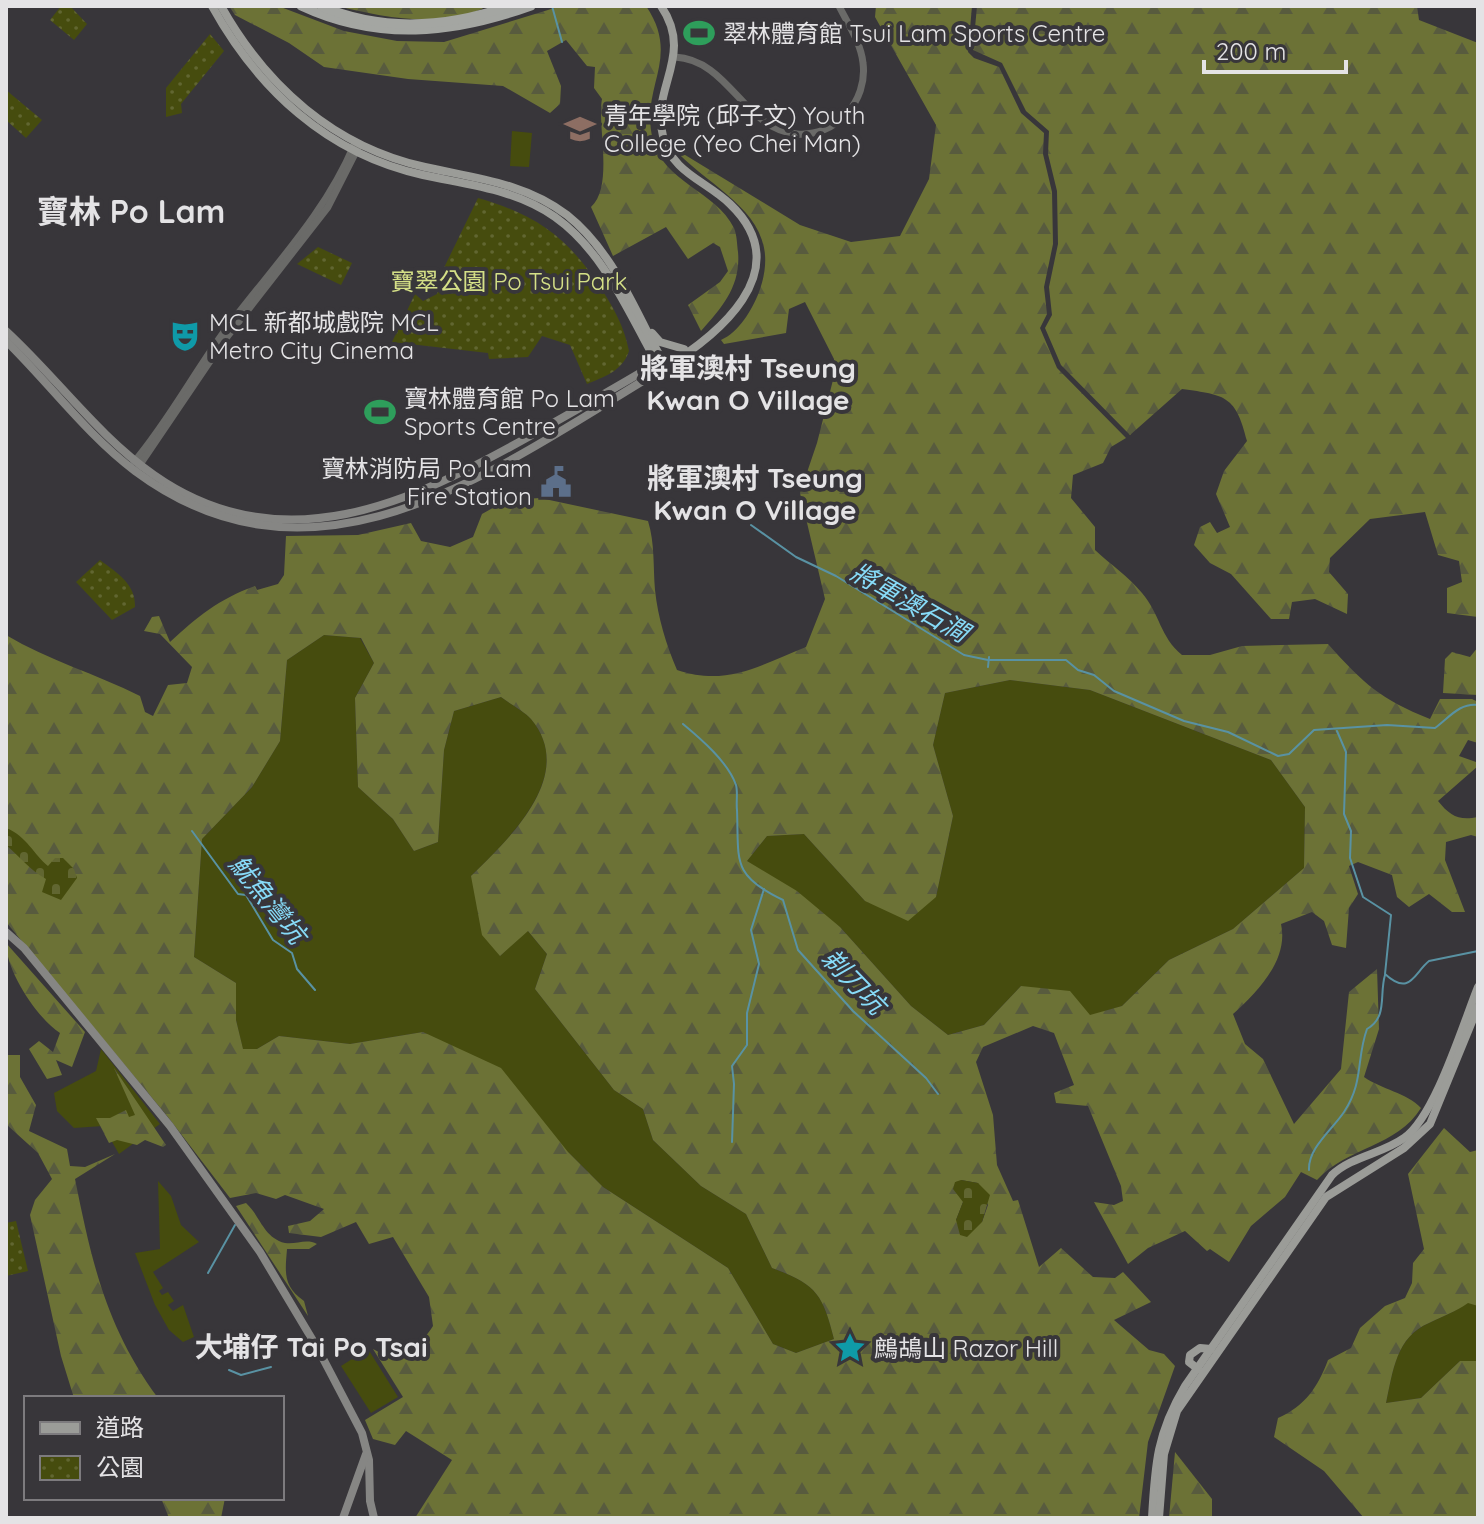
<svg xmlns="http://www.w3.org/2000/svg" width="1484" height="1524" font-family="Quicksand,'Noto Sans TC',sans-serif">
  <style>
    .green { fill: #464c0e }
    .forest { fill: url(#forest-firs); fill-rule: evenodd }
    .cemetery { fill: url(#cemetery-stones) }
    .park { fill: url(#park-dots) }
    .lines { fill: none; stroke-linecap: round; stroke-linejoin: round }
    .stream { stroke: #5992a3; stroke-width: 2 }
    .tertiary { stroke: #6a6a68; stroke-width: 7 }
    .secondary { stroke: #868684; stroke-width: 8 }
    .primary { stroke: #9b9c98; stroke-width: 8 }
    .trunk { stroke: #a4a6a2; stroke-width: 9 }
    .labels { text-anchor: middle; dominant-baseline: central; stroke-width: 8; stroke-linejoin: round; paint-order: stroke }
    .poi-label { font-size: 24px; fill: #e4e3e5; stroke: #38363a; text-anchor: start }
    .park-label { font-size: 24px; fill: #d5e087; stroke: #38363a }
    .water-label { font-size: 26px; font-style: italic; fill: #87dbf8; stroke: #38363a }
    .quarter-label { font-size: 28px; font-weight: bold; fill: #e4e3e5; stroke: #38363a }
    .district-label { font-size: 32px; font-weight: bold; fill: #e4e3e5; stroke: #38363a }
  </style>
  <defs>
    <pattern id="forest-firs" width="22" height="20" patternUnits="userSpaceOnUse" patternTransform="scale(2)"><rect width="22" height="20" fill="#6c7236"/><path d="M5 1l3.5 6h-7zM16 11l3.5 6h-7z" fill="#585b3e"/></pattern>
    <pattern id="cemetery-stones" width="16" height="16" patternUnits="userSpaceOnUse" patternTransform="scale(2)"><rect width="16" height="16" fill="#464c0e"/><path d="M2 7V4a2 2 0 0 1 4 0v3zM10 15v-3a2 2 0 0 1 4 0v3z" fill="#616631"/></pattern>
    <pattern id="park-dots" width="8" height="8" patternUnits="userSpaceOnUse" patternTransform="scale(2)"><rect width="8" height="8" fill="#464c0e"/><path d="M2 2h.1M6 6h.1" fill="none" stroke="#616631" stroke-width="1.8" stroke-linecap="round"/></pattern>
  </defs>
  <rect width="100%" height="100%" fill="#38363a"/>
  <g class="green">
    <polygon points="512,131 532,133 529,167 510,166"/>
    <path d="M324,635L360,638L374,663L355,698L358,787L393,819L414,851L438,842L444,750L454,711L501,697C510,704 524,711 531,719C578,774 508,840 471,876L500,956L527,930L547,954L535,989L614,1090L643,1109L653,1140L701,1186L746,1214L772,1268C816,1284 823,1294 834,1339L796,1353L773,1344L728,1268L603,1187L568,1152L423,1032L350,1044L279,1036L257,1049L243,1050L236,1020V983L194,957L202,839L252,787L280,741L287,660Z"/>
    <polygon points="1010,680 1090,690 1271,760 1305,807 1304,868 1233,929 1169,960 1122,1006 1090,1016 1021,986 984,1025 948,1035 911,1006 840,927 747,861 767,836 804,834 865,901 936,897 953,816 933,745 945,693"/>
    <polygon points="101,1049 160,1124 119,1154 103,1126 74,1128 57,1111 54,1093 96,1071"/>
    <polygon points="158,1181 171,1196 181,1225 199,1242 153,1272 163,1288 159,1291 162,1295 168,1292 174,1301 168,1305 173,1311 183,1305 194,1337 183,1342 169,1330 155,1305 135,1253 160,1249"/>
    <path d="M1468,1302L1478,1306V1361H1460L1421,1398L1386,1403C1393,1372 1395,1338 1429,1323C1443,1316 1455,1312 1468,1302Z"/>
    <polygon points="368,1349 398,1397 371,1413 341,1366"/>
  </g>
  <g class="forest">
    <path d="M229,6H278L344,31L397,41L444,42L561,6H646C682,59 639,87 653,140C663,182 716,191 734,228C737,235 737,245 738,252C741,285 723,307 701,331L688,305L720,282L728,271L720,247L713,243L688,259L666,227L613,256L591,207C614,186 597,126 602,99L594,88L595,67L587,66L566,40L547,51L561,86L560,104L550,113L503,86L408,79L324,67L289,43L235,15Z"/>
    <path d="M338,6H487C447,30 380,17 338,6Z"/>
    <path d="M876,6H972L968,52L974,58L999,67L1021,113L1044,133L1043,154L1052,192L1053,244L1044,287L1047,314L1040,328L1057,368L1126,438L1111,447L1103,463L1073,475L1071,498L1095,527V550C1110,564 1129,577 1142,593C1160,614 1160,637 1182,655H1210L1242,646L1328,644C1364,684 1380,699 1430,719L1440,699H1472L1478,702V743L1468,740L1459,756L1476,762L1478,766L1438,801C1450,816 1459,821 1478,817V837L1471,835L1446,842L1445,860L1465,912H1452L1429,894L1409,907L1397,897L1392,875L1358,862L1349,866L1358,894L1349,908L1346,948L1332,945L1324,921L1312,912L1281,924C1289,960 1257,992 1233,1014L1245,1044L1263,1059L1294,1124L1341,1069L1349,992L1377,969L1379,1029L1364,1077C1381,1089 1407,1093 1421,1108C1397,1147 1347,1147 1317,1180L1301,1172L1285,1197L1251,1226L1229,1262L1210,1249L1207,1251L1185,1231L1148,1248L1128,1264L1094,1202L1114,1205L1123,1201L1121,1186L1088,1106L1056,1103L1054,1093L1074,1085L1054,1033L1033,1026L983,1047L976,1062L993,1115L997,1165L1013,1201L1018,1200L1039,1267L1061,1248L1093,1277L1115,1278L1123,1272L1151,1302L1114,1320L1149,1350L1164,1354L1175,1366L1148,1442L1139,1518H415L452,1460L406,1431L395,1445L373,1439L365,1420L403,1397L373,1349C399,1364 419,1348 433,1326L429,1297L393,1237L369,1244L356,1222L321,1237L289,1233L288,1226L310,1221L324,1209L285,1195L276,1199L256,1193L230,1198L168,1117L6,922V635C48,660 96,674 140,696L145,712L153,716L168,685L187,683L192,667L160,634L144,631L152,617L159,616L170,642C197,617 219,599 255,586L257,590L278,584L284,575L286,536L358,535L411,523L421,541L450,547L473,537L482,514L507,500L540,498L648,521C655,544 653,566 655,590C658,618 666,644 677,670C727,687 760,665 806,647L825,599L800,493L817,443L833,380L834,359L805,302L789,309L786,333L724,344L721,340C739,332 752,310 759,292C787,216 714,193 672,147L800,225L851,242L900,236L929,179L936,125L875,17ZM324,635L361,638L374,663L355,698L358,787L393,819L414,851L438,842L444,750L454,711L501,697C510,704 524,711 531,719C578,775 508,840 471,876L482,935L500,956L528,931L547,954L535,989L614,1090L643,1109L653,1140L701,1186L746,1214L772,1268C816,1284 823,1294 834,1339L796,1353L773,1344L728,1268L603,1187L568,1152L501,1068L423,1032L350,1044L279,1036L257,1049H243L236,1020V983L194,957L202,839L252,787L280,741L287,660ZM1010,680L1090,690L1271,760L1305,807L1304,868L1233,929L1169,960L1122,1006L1090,1015L1070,991L1021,986L984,1025L948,1035L911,1006L840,927L797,891L747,861L767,836L804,834L865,901L908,921L936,897L953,816L933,745L945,693ZM961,1180L978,1183L988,1205L982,1222L956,1220L963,1202Z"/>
    <path d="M977,6H1417L1419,20L1478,43V617L1447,613V588L1462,582L1459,561L1438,555L1425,512L1370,519L1330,558L1329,572L1348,594L1347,614L1315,599L1292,602L1289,619H1271L1231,574L1210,563L1194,545L1200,527L1210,522L1217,533L1230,527L1216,494L1224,471L1247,441C1236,396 1226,395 1182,389L1130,435L1061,365L1045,328L1052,315L1049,287L1058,244L1057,191L1048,154L1049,131L1026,111L1002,63L973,50Z"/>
    <polygon points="1478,647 1478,695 1443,693 1445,659 1452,652 1470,657"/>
    <path d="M6,943L85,1032L72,1067L56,1060L62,1075L47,1079L29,1049L39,1041L53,1052L60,1033C37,1018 6,971 6,943Z"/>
    <path d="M6,1055H20V1077L36,1105L29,1131L67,1149L70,1166L85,1167L115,1154L75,1179C92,1263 106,1327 158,1398H74L61,1356L30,1215L35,1200L52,1179L38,1153L6,1124Z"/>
    <polygon points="114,1068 166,1145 163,1147 145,1140 137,1145 117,1140 109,1143 96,1118 110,1118 126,1110 129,1117 135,1115"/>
    <path d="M1444,1128L1470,1152L1478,1150V1306L1468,1303C1455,1312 1443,1316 1429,1323C1396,1337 1393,1371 1386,1403L1421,1398L1460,1361H1478V1518H1364L1324,1471L1274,1437L1278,1418C1305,1406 1318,1387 1328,1360L1351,1348L1360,1328L1385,1306L1405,1298L1412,1283L1413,1263L1424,1249L1408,1174Z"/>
    <path d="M246,1203C261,1217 263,1237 285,1243C296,1245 306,1238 317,1244L309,1249H287C285,1273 283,1286 304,1301L308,1316L236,1206Z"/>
    <polygon points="1175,1452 1212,1499 1212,1518 1169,1518"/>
    <polygon points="161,1498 225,1498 221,1518 169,1518"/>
  </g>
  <g class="cemetery">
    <path d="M6,828C27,836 34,855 48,866L55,858H63L74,869L77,878L61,900L42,892L46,879C30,870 21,858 6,845Z"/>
    <polygon points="961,1180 978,1183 990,1195 982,1222 967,1237 960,1235 956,1220 963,1202 953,1189 955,1182"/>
  </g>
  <g class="park">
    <polygon points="61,6 70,6 87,24 74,40 50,20"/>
    <polygon points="210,34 224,51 181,104 182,113 166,117 166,88"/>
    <polygon points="6,90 42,120 26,138 6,120"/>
    <path d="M478,198C537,215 567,237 601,288C614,309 624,326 629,351C622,372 603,377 587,384L570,345L542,336L528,357L489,359L488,353L392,342L415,294L423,301L437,294L439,278Z"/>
    <polygon points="318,247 352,263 341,285 297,264"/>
    <path d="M100,560C117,573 136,584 135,607L112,620L76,582Z"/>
    <polygon points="16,1221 28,1271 6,1276 6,1223"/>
  </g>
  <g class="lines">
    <g class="stream">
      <polyline points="552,6 562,42"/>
      <path d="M751,525L796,557L836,576L964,655L988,660H1066L1078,670L1094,675L1114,691L1184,721L1228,732L1278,756L1289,754L1314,730L1387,725L1435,728C1450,717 1459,703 1478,705"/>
      <polyline points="988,667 989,657"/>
      <path d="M683,724C701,739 728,762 736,785C738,792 736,803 737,810C739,861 731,875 783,900L798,950L853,1011L926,1078L938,1094"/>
      <path d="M1337,731L1346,752L1344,814L1351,831L1350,858L1363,897L1391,915L1385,974C1410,997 1414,973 1429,961L1478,951"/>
      <polyline points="192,831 238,894 246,895 273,940 292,953 297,969 315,990"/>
      <polyline points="732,1142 734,1084 732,1066 747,1045 747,1013 759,964 751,930 764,889"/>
      <path d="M1309,1170C1308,1148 1332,1130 1344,1112C1364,1082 1356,1059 1367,1029C1388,1017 1379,995 1385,975"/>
      <polyline points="208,1273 235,1225"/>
      <polyline points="229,1370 241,1375 271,1367"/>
    </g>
    <g class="tertiary">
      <path d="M675,57C730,60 744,130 797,134C836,137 868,101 863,63C861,43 848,24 839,6"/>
      <path d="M134,462C167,423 191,378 221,336C267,273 324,217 354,145"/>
      <polyline points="139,466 223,342 328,207 358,148"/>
    </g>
    <g class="secondary">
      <path d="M6,331C57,378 98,436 154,475C282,565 412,502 530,436C573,412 615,388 657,363"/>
      <path d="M6,341C48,382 88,436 135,471C318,607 499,467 661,370"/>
      <polyline points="6,932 24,948 170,1126 260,1252 318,1349 362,1433 369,1460 370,1501 374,1518"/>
      <polyline points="343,1518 366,1454"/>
    </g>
    <g class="primary">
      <path d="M212,6C258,89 327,154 423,175C469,185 515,189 555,217C606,253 630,317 661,370C716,337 800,271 730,204C705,180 672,173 663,136C650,88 695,56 661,6"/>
      <path d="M221,6C266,86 334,147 425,167C475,178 525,183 567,215C616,254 636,315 666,367"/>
      <polyline points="652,333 660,342 684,349"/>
      <polyline points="1198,1369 1189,1362 1190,1355 1200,1348 1211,1349"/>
      <path d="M1152,1518C1155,1464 1157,1433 1185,1386L1332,1175C1352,1156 1382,1154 1404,1138C1435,1117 1463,1024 1478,987"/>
      <polyline points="1159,1518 1164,1454 1177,1411 1326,1197 1404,1148 1430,1124 1478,1007"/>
    </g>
    <g class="trunk">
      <path d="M301,6C378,42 453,34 531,6"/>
      <path d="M321,6C382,32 448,27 509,6"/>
    </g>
  </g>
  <defs>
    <symbol id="stadium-bare" viewBox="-9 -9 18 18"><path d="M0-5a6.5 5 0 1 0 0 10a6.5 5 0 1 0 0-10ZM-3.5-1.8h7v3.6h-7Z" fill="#2e9e5b" stroke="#38363a" stroke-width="2.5" paint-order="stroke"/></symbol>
    <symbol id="university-bare" viewBox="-9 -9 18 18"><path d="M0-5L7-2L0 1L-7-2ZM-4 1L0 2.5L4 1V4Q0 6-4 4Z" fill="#8d6e63" stroke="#38363a" stroke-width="2.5" paint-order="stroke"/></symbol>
    <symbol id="theatre-bare" viewBox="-9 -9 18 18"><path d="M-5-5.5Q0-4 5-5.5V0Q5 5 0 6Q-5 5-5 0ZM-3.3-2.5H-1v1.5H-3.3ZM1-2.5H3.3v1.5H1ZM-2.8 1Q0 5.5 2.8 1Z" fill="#0f9aa8" stroke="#38363a" stroke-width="2.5" paint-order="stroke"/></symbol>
    <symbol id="civic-bare" viewBox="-9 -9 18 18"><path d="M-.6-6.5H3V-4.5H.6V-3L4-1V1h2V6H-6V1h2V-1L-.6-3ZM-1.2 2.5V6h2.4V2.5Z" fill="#5c6f8a" stroke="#38363a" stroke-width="2.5" paint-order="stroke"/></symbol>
    <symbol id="sight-bare" viewBox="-9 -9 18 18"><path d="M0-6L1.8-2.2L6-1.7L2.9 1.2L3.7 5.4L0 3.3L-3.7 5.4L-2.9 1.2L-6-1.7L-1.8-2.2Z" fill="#0f9aa8" stroke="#38363a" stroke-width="2.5" paint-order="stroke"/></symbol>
  </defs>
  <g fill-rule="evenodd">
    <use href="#stadium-bare" x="677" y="11" width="44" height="44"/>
    <use href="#university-bare" x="558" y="107" width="44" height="44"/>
    <use href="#theatre-bare" x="163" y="314" width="44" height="44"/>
    <use href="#stadium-bare" x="358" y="390" width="44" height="44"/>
    <use href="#civic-bare" x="534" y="460" width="44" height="44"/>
    <use href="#sight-bare" x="828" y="1326" width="44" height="44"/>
  </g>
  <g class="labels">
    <g class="poi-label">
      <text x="723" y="33">翠林體育館 Tsui Lam Sports Centre</text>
      <text x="604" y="115">青年學院 (邱子文) Youth<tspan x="604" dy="28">College (Yeo Chei Man)</tspan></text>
      <text x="209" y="322">MCL 新都城戲院 MCL<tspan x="209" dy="28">Metro City Cinema</tspan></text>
      <text x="404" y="398">寶林體育館 Po Lam<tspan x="404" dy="28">Sports Centre</tspan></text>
      <text x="532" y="468" text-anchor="end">寶林消防局 Po Lam<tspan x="532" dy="28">Fire Station</tspan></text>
      <text x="874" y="1348">鷓鴣山 Razor Hill</text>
    </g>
    <g class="park-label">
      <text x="509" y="281">寶翠公園 Po Tsui Park</text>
    </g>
    <g class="water-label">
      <text transform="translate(910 602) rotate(30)">將軍澳石澗</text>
      <text transform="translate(268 899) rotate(51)">魷魚灣坑</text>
      <text transform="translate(854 981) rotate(46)">剃刀坑</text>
    </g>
    <g class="quarter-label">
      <text x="748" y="367">將軍澳村 Tseung<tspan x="748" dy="32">Kwan O Village</tspan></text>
      <text x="755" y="477">將軍澳村 Tseung<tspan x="755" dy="32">Kwan O Village</tspan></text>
      <text x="311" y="1346">大埔仔 Tai Po Tsai</text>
    </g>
    <g class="district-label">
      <text x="131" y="211">寶林 Po Lam</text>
    </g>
  </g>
  <rect width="1484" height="1524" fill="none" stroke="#e4e3e5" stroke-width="16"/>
  <rect x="24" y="1396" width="260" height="104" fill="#38363a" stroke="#7d7b7e" stroke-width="2"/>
  <rect x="40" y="1422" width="40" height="12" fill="#9b9c98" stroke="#7d7b7e" stroke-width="2"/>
  <text x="96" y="1436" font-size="24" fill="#e4e3e5">道路</text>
  <rect x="40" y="1456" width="40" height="24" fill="url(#park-dots)" stroke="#7d7b7e" stroke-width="2"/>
  <text x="96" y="1476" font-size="24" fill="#e4e3e5">公園</text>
  <path d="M1204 60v12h142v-12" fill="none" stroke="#e4e3e5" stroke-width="4"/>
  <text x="1216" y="60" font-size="24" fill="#e4e3e5" stroke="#38363a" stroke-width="6" paint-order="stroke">200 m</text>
</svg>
